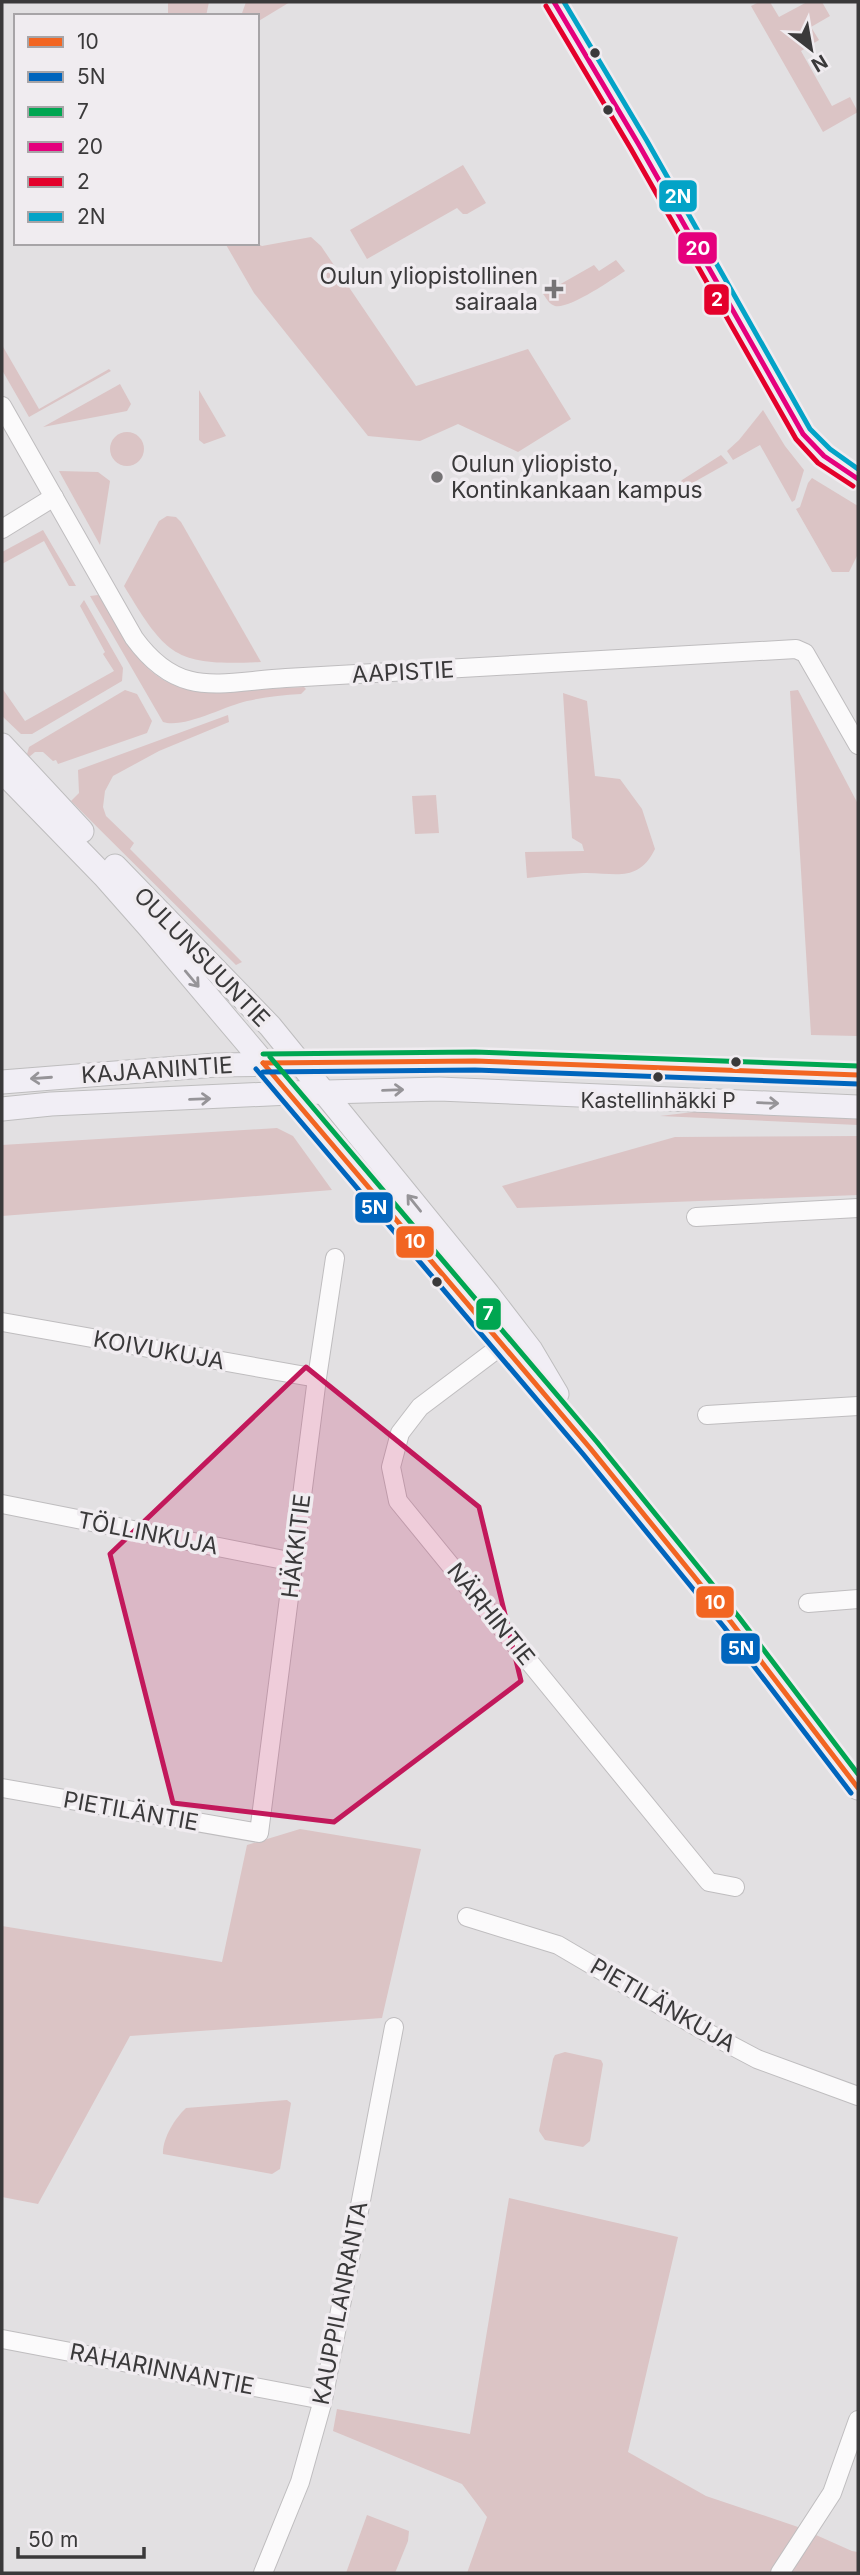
<svg xmlns="http://www.w3.org/2000/svg" width="860" height="2575" font-family="Inter,sans-serif">
  <style>
    .green { fill: #dbc4c5 }
    .lines { fill: none; stroke-linecap: round; stroke-linejoin: round }
    .minor-casing { stroke: #bfbdbf; stroke-width: 20 }
    .major-casing { stroke: #bebdbe; stroke-width: 25 }
    .minor { stroke: #fbfafb; stroke-width: 18 }
    .major { stroke: #f1eef5; stroke-width: 23 }
    .bus-1-casing { stroke: #f0ecf0; stroke-width: 10 }
    .bus-2-casing { stroke: #f0ecf0; stroke-width: 10 }
    .bus-3-casing { stroke: #f0ecf0; stroke-width: 10 }
    .bus-4-casing { stroke: #f0ecf0; stroke-width: 10 }
    .bus-5-casing { stroke: #f0ecf0; stroke-width: 10 }
    .bus-6-casing { stroke: #f0ecf0; stroke-width: 10 }
    .bus-1 { stroke: #f26522; stroke-width: 5 }
    .bus-2 { stroke: #0065bd; stroke-width: 5 }
    .bus-3 { stroke: #00a651; stroke-width: 5 }
    .bus-4 { stroke: #e5007d; stroke-width: 5 }
    .bus-5 { stroke: #e4002b; stroke-width: 5 }
    .bus-6 { stroke: #03a3c7; stroke-width: 5 }
    .oneway { stroke: #969498 }
    .marked { fill: #c2185b; fill-opacity: 0.2; stroke: #c2185b; stroke-width: 5; stroke-linejoin: round }
    .bus-dot { fill: #3a393a; stroke: #f0ecf0; stroke-width: 2.5 }
    .poi-dot { fill: #757375; stroke: #f0ecf0; stroke-width: 2.5 }
    .labels { text-anchor: middle; dominant-baseline: central; stroke-width: 7; stroke-linejoin: round; paint-order: stroke }
    .bus-label { font-size: 21px; fill: #3a393a; stroke: #f0ecf0 }
    .poi-label { font-size: 23px; fill: #3a393a; stroke: #f0ecf0; text-anchor: end }
    .street-label { font-size: 23px; fill: #3a393a; stroke: #f0ecf0 }
    .line-badge { stroke: #f0ecf0; stroke-width: 2.5 }
    .badge-label { font-size: 19px; text-anchor: middle; font-weight: bold; fill: #fff }
  </style>
  <rect width="100%" height="100%" fill="#e2e0e2"/>
  <g class="green">
    <polygon points="168,2 209,2 206,16 164,16 168,14"/>
    <polygon points="246,2 290,2 257,22 257,16 241,16"/>
    <polygon points="759,2 770,2 779,17 807,2 822,2 830,16 811,27 819,40 801,51 832,106 850,97 858,112 823,132 751,6"/>
    <polygon points="463,165 486,203 467,214 463,214 457,208 367,259 350,230"/>
    <polygon points="311,237 321,246 416,386 528,349 571,419 518,452 458,424 420,441 368,436 254,293 225,243 256,243 262,246"/>
    <path d="M616,260L625,271C611,280 570,309 555,306C549,304 547,299 543,294L594,265L599,271Z"/>
    <polygon points="2,345 39,409 109,369 111,371 29,417 2,370"/>
    <polygon points="120,384 131,404 127,411 43,427"/>
    <polygon points="199,390 226,436 204,444 199,440"/>
    <polygon points="763,410 785,446 804,470 795,500 792,502 760,445 733,460 727,451 739,440"/>
    <circle cx="127" cy="449" r="17"/>
    <polygon points="721,455 728,463 680,490 683,496 680,498 675,489 682,480"/>
    <polygon points="59,471 98,472 110,481 100,545"/>
    <polygon points="812,478 858,506 858,554 849,572 832,572 796,509 800,507 808,483"/>
    <path d="M167,516L176,517L181,522L261,662C175,666 167,657 124,586L159,521Z"/>
    <polygon points="43,530 76,586 69,586 44,541 2,564 2,552"/>
    <path d="M98,595C106,602 111,614 116,623C139,663 155,686 203,692L304,687L306,689L301,694C283,695 265,697 247,701C225,706 183,729 163,722L90,596Z"/>
    <polygon points="84,600 123,668 122,681 32,734 21,734 2,716 2,688 25,721 114,671 103,654 105,652 80,606"/>
    <polygon points="125,690 137,694 152,721 147,733 58,764 56,760 53,761 43,752 35,752 29,757 27,754 29,747"/>
    <polygon points="798,690 858,804 858,1036 811,1035 790,691"/>
    <path d="M563,693L587,701L595,776L620,779L642,809L655,849C638,884 614,872 583,873C564,874 545,876 527,878L525,852L584,851L582,844L572,838Z"/>
    <polygon points="228,715 229,722 159,751 113,776 105,791 103,807 106,816 134,843 130,849 242,962 236,965 71,801 79,793 78,770"/>
    <polygon points="436,795 439,833 415,834 412,796"/>
    <polygon points="702,1111 858,1116 858,1125 660,1116"/>
    <polygon points="277,1128 293,1136 332,1190 2,1216 2,1145"/>
    <polygon points="858,1136 858,1195 517,1208 502,1186 675,1137"/>
    <polygon points="300,1829 421,1849 382,2018 130,2036 38,2204 2,2197 2,1926 222,1962 247,1845"/>
    <polygon points="565,2052 601,2060 603,2064 590,2141 583,2147 545,2140 539,2131 553,2059 555,2055"/>
    <path d="M287,2100L291,2103L280,2169L272,2174L163,2154C162,2139 175,2118 186,2108Z"/>
    <polygon points="509,2198 678,2237 628,2452 706,2496 798,2527 852,2551 858,2552 858,2573 467,2573 487,2517 462,2484 333,2431 337,2409 470,2434"/>
    <polygon points="367,2515 409,2531 408,2541 395,2573 346,2573"/>
  </g>
  <g class="lines">
    <defs>
      <g id="minor">
        <polyline points="554,2 639,145 803,434 824,456 858,479"/>
        <path d="M2,406L134,638C179,700 219,682 286,678L796,649L805,653L858,745"/>
        <polyline points="2,529 54,497"/>
        <polyline points="696,1217 858,1208"/>
        <polyline points="2,1322 317,1378"/>
        <polyline points="513,1337 420,1407 400,1433 391,1467 398,1501 709,1882 735,1887"/>
        <polyline points="707,1415 858,1406"/>
        <polyline points="2,1504 294,1562"/>
        <polyline points="808,1603 858,1599"/>
        <polyline points="2,1788 259,1833 317,1378 335,1258"/>
        <polyline points="467,1917 558,1945 706,2032 757,2059 858,2096"/>
        <polyline points="2,2339 323,2400"/>
        <polyline points="263,2573 300,2482 323,2400 394,2027"/>
        <polyline points="780,2573 832,2493 858,2420"/>
      </g>
      <g id="major">
        <polyline points="2,745 82,831"/>
        <polyline points="2,771 104,876 149,927 590,1448 731,1622 858,1788"/>
        <polyline points="115,866 270,1026 488,1294 531,1350 557,1394"/>
        <polyline points="2,1082 216,1065 475,1061 858,1075"/>
        <polyline points="2,1109 51,1104 290,1093 439,1089 858,1107"/>
      </g>
    </defs>
    <use href="#minor" class="minor-casing"/>
    <use href="#major" class="major-casing"/>
    <use href="#minor" class="minor"/>
    <use href="#major" class="major"/>
    <defs>
      <g id="bus-1">
        <polyline points="263,1063 590,1448 731,1622 858,1788"/>
        <polyline points="263,1063 475,1061 858,1075"/>
      </g>
      <g id="bus-2">
        <polyline points="256,1069 583,1454 724,1627 851,1793"/>
        <polyline points="263,1072 475,1070 858,1084"/>
      </g>
      <g id="bus-3">
        <polyline points="263,1054 475,1052 858,1066"/>
        <polyline points="270,1057 597,1442 738,1616 858,1774"/>
      </g>
      <polyline id="bus-4" points="554,2 639,145 803,434 824,456 858,479"/>
      <polyline id="bus-5" points="546,6 631,149 796,439 818,463 853,486"/>
      <polyline id="bus-6" points="564,2 647,141 810,429 830,449 858,469"/>
    </defs>
    <use href="#bus-1" class="bus-1-casing"/>
    <use href="#bus-2" class="bus-2-casing"/>
    <use href="#bus-3" class="bus-3-casing"/>
    <use href="#bus-4" class="bus-4-casing"/>
    <use href="#bus-5" class="bus-5-casing"/>
    <use href="#bus-6" class="bus-6-casing"/>
    <use href="#bus-1" class="bus-1"/>
    <use href="#bus-2" class="bus-2"/>
    <use href="#bus-3" class="bus-3"/>
    <use href="#bus-4" class="bus-4"/>
    <use href="#bus-5" class="bus-5"/>
    <use href="#bus-6" class="bus-6"/>
  </g>
  <defs><path id="oneway-shaft" d="M-6 0H5M1.5-3L5.5 0L1.5 3" fill="none" stroke-width="1.6" stroke-linecap="round" stroke-linejoin="round" transform="scale(1.75)"/></defs>
  <g class="oneway">
    <use href="#oneway-shaft" transform="translate(192 979) rotate(50)"/>
    <use href="#oneway-shaft" transform="translate(41 1078) rotate(176)"/>
    <use href="#oneway-shaft" transform="translate(393 1090) rotate(-2)"/>
    <use href="#oneway-shaft" transform="translate(200 1099) rotate(-2)"/>
    <use href="#oneway-shaft" transform="translate(768 1103) rotate(2)"/>
    <use href="#oneway-shaft" transform="translate(414 1203) rotate(-129)"/>
  </g>
  <path class="marked" d="M306,1367L479,1507L521,1681L334,1822L173,1803L110,1554Z"/>
  <g class="bus-dot">
    <circle cx="595" cy="53" r="6"/>
    <circle cx="608" cy="110" r="6"/>
    <circle cx="736" cy="1062" r="6"/>
    <circle cx="658" cy="1077" r="6"/>
    <circle cx="437" cy="1282" r="6"/>
  </g>
  <g class="poi-dot">
    <path d="M550.5 278.5h7v7h7v7h-7v7h-7v-7h-7v-7h7z"/>
    <circle cx="437" cy="477" r="7"/>
  </g>
  <g class="labels">
    <g class="bus-label">
      <text x="658" y="1100">Kastellinhäkki P</text>
    </g>
    <g class="poi-label">
      <text x="538" y="276">Oulun yliopistollinen<tspan x="538" dy="26">sairaala</tspan></text>
      <text x="451" y="464" text-anchor="start">Oulun yliopisto,<tspan x="451" dy="26">Kontinkankaan kampus</tspan></text>
    </g>
    <g class="street-label">
      <text transform="translate(403 672) rotate(-3)">AAPISTIE</text>
      <text transform="translate(202 957) rotate(46)">OULUNSUUNTIE</text>
      <text transform="translate(157 1070) rotate(-4)">KAJAANINTIE</text>
      <text transform="translate(159 1350) rotate(10)">KOIVUKUJA</text>
      <text transform="translate(148 1533) rotate(11)">TÖLLINKUJA</text>
      <text transform="translate(296 1546) rotate(-83)">HÄKKITIE</text>
      <text transform="translate(491 1614) rotate(51)">NÄRHINTIE</text>
      <text transform="translate(131 1811) rotate(10)">PIETILÄNTIE</text>
      <text transform="translate(663 2005) rotate(30)">PIETILÄNKUJA</text>
      <text transform="translate(340 2303) rotate(-79)">KAUPPILANRANTA</text>
      <text transform="translate(162 2369) rotate(11)">RAHARINNANTIE</text>
    </g>
  </g>
  <g class="line-badge">
    <rect x="658" y="179" width="40" height="34" rx="7" fill="#03a3c7"/>
    <rect x="677" y="231" width="41" height="34" rx="7" fill="#e5007d"/>
    <rect x="703" y="283" width="27" height="33" rx="7" fill="#e4002b"/>
    <rect x="354" y="1191" width="40" height="33" rx="7" fill="#0065bd"/>
    <rect x="395" y="1225" width="40" height="34" rx="7" fill="#f26522"/>
    <rect x="475" y="1297" width="27" height="34" rx="7" fill="#00a651"/>
    <rect x="695" y="1585" width="40" height="34" rx="7" fill="#f26522"/>
    <rect x="720" y="1632" width="41" height="33" rx="7" fill="#0065bd"/>
  </g>
  <g class="badge-label">
    <text x="678" y="203">2N</text>
    <text x="698" y="255">20</text>
    <text x="717" y="306">2</text>
    <text x="374" y="1214">5N</text>
    <text x="415" y="1248">10</text>
    <text x="488" y="1320">7</text>
    <text x="715" y="1609">10</text>
    <text x="741" y="1655">5N</text>
  </g>
  <rect width="860" height="2575" fill="none" stroke="#3a393a" stroke-width="7"/>
  <rect x="14" y="14" width="245" height="231" fill="#f0ecf0" stroke="#a7a4a7" stroke-width="2"/>
  <rect x="28" y="37" width="35" height="10" fill="#f26522" stroke="#a7a4a7" stroke-width="2"/>
  <text x="77" y="49" font-size="21" fill="#3a393a">10</text>
  <rect x="28" y="72" width="35" height="10" fill="#0065bd" stroke="#a7a4a7" stroke-width="2"/>
  <text x="77" y="84" font-size="21" fill="#3a393a">5N</text>
  <rect x="28" y="107" width="35" height="10" fill="#00a651" stroke="#a7a4a7" stroke-width="2"/>
  <text x="77" y="119" font-size="21" fill="#3a393a">7</text>
  <rect x="28" y="142" width="35" height="10" fill="#e5007d" stroke="#a7a4a7" stroke-width="2"/>
  <text x="77" y="154" font-size="21" fill="#3a393a">20</text>
  <rect x="28" y="177" width="35" height="10" fill="#e4002b" stroke="#a7a4a7" stroke-width="2"/>
  <text x="77" y="189" font-size="21" fill="#3a393a">2</text>
  <rect x="28" y="212" width="35" height="10" fill="#03a3c7" stroke="#a7a4a7" stroke-width="2"/>
  <text x="77" y="224" font-size="21" fill="#3a393a">2N</text>
  <g transform="translate(811 49) rotate(149)" stroke="#f0ecf0" stroke-width="5" paint-order="stroke">
  <path d="M0-5L12 26L0 18L-12 26Z" fill="#3a393a"/>
  <text y="-10" font-size="19" font-weight="bold" text-anchor="middle" fill="#3a393a">N</text>
  </g>
  <path d="M18 2547v10h126v-10" fill="none" stroke="#3a393a" stroke-width="3.5"/>
  <text x="28" y="2547" font-size="21" fill="#3a393a" stroke="#f0ecf0" stroke-width="5" paint-order="stroke">50 m</text>
</svg>
